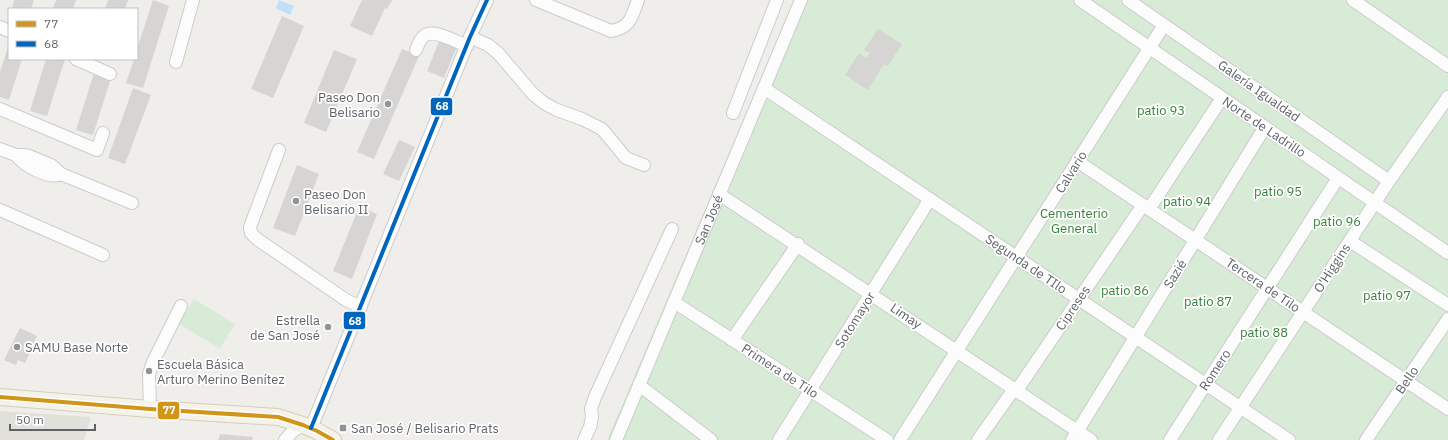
<svg xmlns="http://www.w3.org/2000/svg" width="1448" height="440" font-family="'IBM Plex Sans',sans-serif">
  <style>
    .education { fill: #e2e0da }
    .green { fill: #d8ebd6 }
    .water { fill: #bfe0f9 }
    .building { fill: #d6d5d3 }
    .lines { fill: none; stroke-linecap: round; stroke-linejoin: round }
    .minor-casing { stroke: #cbcccc; stroke-width: 14 }
    .major-casing { stroke: #d7ceb8; stroke-width: 18 }
    .minor { stroke: #fdfcfc; stroke-width: 12 }
    .major { stroke: #f4f2e9; stroke-width: 16 }
    .bus-1-casing { stroke: #fff; stroke-width: 7 }
    .bus-2-casing { stroke: #fff; stroke-width: 7 }
    .bus-1 { stroke: #d1951a; stroke-width: 4 }
    .bus-2 { stroke: #0065bd; stroke-width: 4 }
    .poi-dot { fill: #919496; stroke: #fff; stroke-width: 1.5 }
    .labels { text-anchor: middle; dominant-baseline: central; stroke-width: 3.5; stroke-linejoin: round; paint-order: stroke }
    .street-label { font-size: 13px; fill: #5f6368; stroke: #fff }
    .poi-label { font-size: 13px; fill: #5f6368; stroke: #fff; text-anchor: start }
    .park-label { font-size: 13px; fill: #348238; stroke: #fff }
    .line-badge { stroke: #fff; stroke-width: 1.5 }
    .badge-label { font-size: 11px; text-anchor: middle; font-weight: bold; fill: #fff }
  </style>
  <rect width="100%" height="100%" fill="#efeeea"/>
  <polygon class="education" points="0,411 91,417 84,440 0,440"/>
  <g class="green">
    <polygon points="794,0 1448,0 1448,440 607,440"/>
    <polygon points="194,299 235,324 220,349 179,324"/>
  </g>
  <polygon class="water" points="279,0 294,6 290,15 276,8"/>
  <g class="building">
    <polygon points="14,0 34,0 31,9 12,9"/>
    <polygon points="56,0 76,0 73,9 53,9"/>
    <polygon points="108,0 128,0 125,9 105,9"/>
    <polygon points="153,0 169,6 143,88 126,83 134,59 137,59 137,49"/>
    <polygon points="362,0 392,0 387,9 385,8 372,36 350,26"/>
    <polygon points="282,16 304,26 273,98 251,89"/>
    <polygon points="878,29 902,44 888,66 884,64 868,90 845,75 859,53 866,58 870,53 864,50"/>
    <polygon points="441,37 458,44 444,78 427,71"/>
    <polygon points="9,44 9,59 22,59 9,100 0,97 0,72"/>
    <polygon points="402,49 419,56 374,159 357,152"/>
    <polygon points="334,50 357,59 326,132 304,123"/>
    <polygon points="46,59 65,59 47,116 30,111"/>
    <polygon points="94,73 111,78 93,135 76,130"/>
    <polygon points="133,88 151,95 125,164 108,158"/>
    <polygon points="399,140 415,147 399,181 383,174"/>
    <polygon points="297,165 319,174 295,236 273,228"/>
    <polygon points="359,207 377,214 352,279 333,271"/>
    <polygon points="20,328 37,336 33,345 27,341 23,349 30,352 25,363 18,360 16,365 4,360"/>
    <polygon points="220,434 253,437 252,440 218,440"/>
  </g>
  <g class="lines">
    <defs>
      <g id="minor">
        <path d="M536,0L611,31C631,28 632,16 638,0"/>
        <polyline points="1080,0 1448,253"/>
        <polyline points="1128,0 1389,181"/>
        <polyline points="1353,0 1448,66"/>
        <polyline points="0,27 9,31"/>
        <polyline points="470,37 488,45 498,53 533,94 544,103 557,110 582,119 602,129 626,158 644,165"/>
        <path d="M416,50C418,45 420,39 424,36C434,28 456,42 467,46"/>
        <polyline points="76,59 110,74"/>
        <polyline points="176,62 193,0"/>
        <polyline points="764,88 1289,440"/>
        <polyline points="0,109 97,150 103,133"/>
        <polyline points="733,113 777,0"/>
        <polyline points="0,149 16,155 23,155 29,156 51,165 61,174 132,203"/>
        <polyline points="279,150 250,227 251,233 257,239 346,300 361,307"/>
        <path d="M16,155C23,165 49,180 61,174"/>
        <polyline points="1077,161 1448,409"/>
        <polyline points="719,194 1091,440"/>
        <polyline points="1149,209 1222,98"/>
        <polyline points="0,210 103,255"/>
        <polyline points="1350,241 1448,305"/>
        <polyline points="674,302 887,440"/>
        <polyline points="732,340 798,244"/>
        <polyline points="639,385 711,440"/>
        <polyline points="1017,390 1143,205"/>
        <polyline points="150,409 149,374 153,362 181,306"/>
        <polyline points="311,428 470,37 487,0"/>
        <polyline points="285,440 293,431 303,425"/>
        <polyline points="584,440 590,427 592,417 591,409 595,397 672,229"/>
        <path id="s1" d="M616,440L801,0"/>
        <polyline points="779,440 930,199"/>
        <polyline points="900,440 1164,25"/>
        <polyline points="978,440 1014,389"/>
        <polyline points="1072,440 1265,127"/>
        <polyline points="1170,440 1338,178"/>
        <polyline points="1219,440 1389,181 1448,97"/>
        <polyline points="1366,440 1448,319"/>
      </g>
      <polyline id="major" points="0,397 150,409 278,417 303,425 317,431 333,440"/>
    </defs>
    <use href="#minor" class="minor-casing"/>
    <use href="#major" class="major-casing"/>
    <use href="#minor" class="minor"/>
    <use href="#major" class="major"/>
    <defs>
      <polyline id="bus-1" points="0,397 150,409 278,417 303,425 317,431 333,440"/>
      <polyline id="bus-2" points="311,428 470,37 487,0"/>
    </defs>
    <use href="#bus-1" class="bus-1-casing"/>
    <use href="#bus-2" class="bus-2-casing"/>
    <use href="#bus-1" class="bus-1"/>
    <use href="#bus-2" class="bus-2"/>
  </g>
  <g class="poi-dot">
    <circle cx="388" cy="104" r="4"/>
    <circle cx="296" cy="201" r="4"/>
    <circle cx="328" cy="327" r="4"/>
    <circle cx="17" cy="347" r="4"/>
    <circle cx="149" cy="371" r="4"/>
    <rect x="339" y="424" width="8" height="8" rx="2"/>
  </g>
  <g class="labels">
    <g class="street-label">
      <text transform="translate(1259 91) rotate(35)">Galería Igualdad</text>
      <text transform="translate(1264 127) rotate(34)">Norte de Ladrillo</text>
      <text transform="translate(1071 172) rotate(-58)">Calvario</text>
      <text stroke="none"><textPath href="#s1" startOffset="239">San José</textPath></text>
      <text transform="translate(1026 264) rotate(34)">Segunda de TIlo</text>
      <text transform="translate(1332 268) rotate(-57)">O'Higgins</text>
      <text transform="translate(1175 274) rotate(-58)">Sazié</text>
      <text transform="translate(1263 285) rotate(34)">Tercera de Tilo</text>
      <text transform="translate(1073 308) rotate(-56)">Cipreses</text>
      <text transform="translate(906 316) rotate(34)">Limay</text>
      <text transform="translate(855 320) rotate(-58)">Sotomayor</text>
      <text transform="translate(1215 370) rotate(-57)">Romero</text>
      <text transform="translate(780 371) rotate(33)">Primera de Tilo</text>
      <text transform="translate(1407 380) rotate(-56)">Bello</text>
    </g>
    <g class="poi-label">
      <text x="380" y="97" text-anchor="end">Paseo Don<tspan x="380" dy="15">Belisario</tspan></text>
      <text x="304" y="194">Paseo Don<tspan x="304" dy="15">Belisario II</tspan></text>
      <text x="320" y="320" text-anchor="end">Estrella<tspan x="320" dy="15">de San José</tspan></text>
      <text x="25" y="347">SAMU Base Norte</text>
      <text x="157" y="364">Escuela Básica<tspan x="157" dy="15">Arturo Merino Benítez</tspan></text>
      <text x="351" y="428">San José / Belisario Prats</text>
    </g>
    <g class="park-label">
      <text x="1161" y="110">patio 93</text>
      <text x="1278" y="191">patio 95</text>
      <text x="1187" y="201">patio 94</text>
      <text x="1074" y="213">Cementerio<tspan x="1074" dy="15">General</tspan></text>
      <text x="1337" y="221">patio 96</text>
      <text x="1125" y="290">patio 86</text>
      <text x="1387" y="295">patio 97</text>
      <text x="1208" y="301">patio 87</text>
      <text x="1264" y="332">patio 88</text>
    </g>
  </g>
  <g class="line-badge">
    <rect x="430" y="97" width="23" height="19" rx="4" fill="#0065bd"/>
    <rect x="343" y="311" width="23" height="19" rx="4" fill="#0065bd"/>
    <rect x="157" y="401" width="23" height="19" rx="4" fill="#d1951a"/>
  </g>
  <g class="badge-label">
    <text x="442" y="110">68</text>
    <text x="355" y="325">68</text>
    <text x="169" y="414">77</text>
  </g>
  <rect x="8" y="8" width="130" height="52" fill="#ffffff" stroke="#bfc1c3"/>
  <rect x="16" y="21" width="20" height="6" fill="#d1951a" stroke="#bfc1c3"/>
  <text x="44" y="28" font-size="12" fill="#5f6368">77</text>
  <rect x="16" y="41" width="20" height="6" fill="#0065bd" stroke="#bfc1c3"/>
  <text x="44" y="48" font-size="12" fill="#5f6368">68</text>
  <path d="M10 424v6h85v-6" fill="none" stroke="#5f6368" stroke-width="2"/>
  <text x="16" y="424" font-size="12" fill="#5f6368" stroke="#ffffff" stroke-width="3" paint-order="stroke">50 m</text>
</svg>
